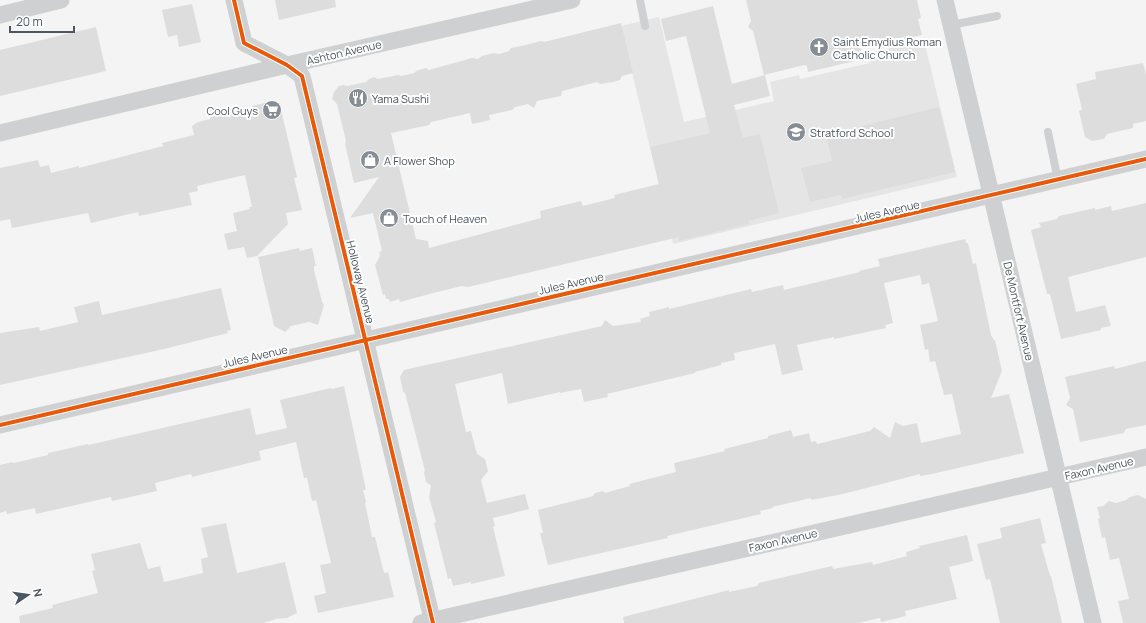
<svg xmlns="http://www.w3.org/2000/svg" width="1146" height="623" font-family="Manrope,sans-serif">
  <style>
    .education { fill: #e6e5e6 }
    .building { fill: #ddddde }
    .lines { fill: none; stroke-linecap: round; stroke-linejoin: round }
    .service { stroke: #ced0d2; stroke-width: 8 }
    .minor { stroke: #ced0d2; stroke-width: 17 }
    .cycleway-casing { stroke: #fff; stroke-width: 6 }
    .cycleway { stroke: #e8590c; stroke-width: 4 }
    .labels { text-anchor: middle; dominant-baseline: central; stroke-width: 4; stroke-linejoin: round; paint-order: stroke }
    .poi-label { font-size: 11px; fill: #4a5661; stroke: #fff; text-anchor: start }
    .street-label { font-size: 11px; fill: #4a5661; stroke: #fff }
  </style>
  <rect width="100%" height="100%" fill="#f4f4f4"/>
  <polygon class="education" points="659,17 684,122 774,101 770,82 799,75 800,79 870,63 868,53 924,40 957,177 673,244 621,26"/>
  <g class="building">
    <polygon points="275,0 335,0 336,7 279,20"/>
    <polygon points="746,0 917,0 921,18 918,19 922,35 904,39 904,37 860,47 863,59 808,72 807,66 804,65 764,75 753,31 748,27 751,21"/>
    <polygon points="192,4 201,42 179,47 177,35 168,37 162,10"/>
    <polygon points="713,6 732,84 765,75 770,96 734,105 743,138 760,134 779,213 748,221 749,224 679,241 679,237 468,287 462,286 437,292 400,302 399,299 390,302 389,299 386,299 385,294 383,295 375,265 380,256 379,252 382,251 373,213 350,218 379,177 354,183 345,144 346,141 337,104 332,99 334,92 339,86 344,85 347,86 366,82 369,79 374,77 378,79 398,75 401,76 414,73 416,71 426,68 429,70 472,58 478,59 482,56 494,53 499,54 509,51 511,48 521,46 541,41 544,42 621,23 633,73 622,76 620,80 613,82 600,84 597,82 562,91 561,96 537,101 534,108 528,104 515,107 512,110 489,115 490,120 472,124 470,113 431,122 429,125 391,133 416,239 428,241 429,248 541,218 540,211 581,201 583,206 615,198 614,195 659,184 650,147 710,133 686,36 666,41 661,19"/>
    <polygon points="96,27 106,71 0,96 0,50"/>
    <polygon points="1143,63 1146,75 1146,121 1133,124 1133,128 1107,134 1104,139 1092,141 1085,137 1079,111 1082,110 1076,84 1096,79 1095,72"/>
    <polygon points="273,101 280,106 297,177 294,178 302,210 286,213 288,224 257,256 247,258 244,247 228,250 224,234 237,231 233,213 250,209 249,207 252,207 245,175 197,186 198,191 189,193 192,205 139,216 138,212 91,223 88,213 12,228 10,219 0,221 0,168 38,160 40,167 49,165 51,173 79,166 79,168 163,146 162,143 194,135 192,126 198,122 210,119 212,116 253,107 252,106"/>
    <polygon points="939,107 955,172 842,199 841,195 810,202 801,168 832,161 826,135"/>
    <polygon points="1146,203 1146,257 1068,277 1076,312 1105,305 1111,326 1101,328 1101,330 1061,339 1050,294 1047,294 1031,230 1041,227 1039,223 1057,219 1059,216 1095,208 1095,210 1111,206 1112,211"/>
    <polygon points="965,239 966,243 968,243 973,264 976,263 991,335 994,340 995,340 1002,371 991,398 1009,394 1024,453 932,474 920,476 920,474 843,494 811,500 811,498 772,507 773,508 760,511 761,514 667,536 668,538 548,565 540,533 543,533 538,510 593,496 595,493 603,491 605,493 630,486 629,484 676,472 674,463 725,451 724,449 768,438 768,436 791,430 793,437 809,433 811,442 816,441 817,444 870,431 874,427 890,438 895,422 903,426 917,423 921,443 961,434 952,394 944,395 935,361 930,362 928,349 925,350 920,325 938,321 929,283 922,285 920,275 884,283 893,323 885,325 886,328 834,339 834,337 797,345 803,370 782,375 775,344 734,353 735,360 721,363 721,365 695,372 695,373 607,394 608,397 584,402 581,389 560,393 560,392 508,404 502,373 455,384 466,432 471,431 477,454 485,459 488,471 481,480 487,503 525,494 529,509 493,518 495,526 493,527 505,576 471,584 471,582 453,586 451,578 448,579 434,523 436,522 429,497 431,486 426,482 424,472 425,471 405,393 403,392 400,377 404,370 602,326 605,320 613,326 641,322 640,319 650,316 649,312 669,307 669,309 751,289 752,292 783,285 784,290 860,272 859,271 880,266 878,259"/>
    <polygon points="299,248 300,251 312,248 316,266 314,266 314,270 322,302 324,305 318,325 309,322 291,326 285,332 274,326 258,257"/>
    <polygon points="221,288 231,330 227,331 228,333 164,349 0,385 0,333 39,327 40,331 78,322 74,307 99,301 102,315"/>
    <polygon points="1146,361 1146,425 1126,429 1124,433 1080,442 1073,409 1066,405 1070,398 1065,377 1114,366 1115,369"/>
    <polygon points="344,386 366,490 363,490 366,502 365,503 372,537 375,537 384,573 388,572 394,597 318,613 314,596 326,593 320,565 331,563 316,500 312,501 307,478 304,478 296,442 259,451 261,460 192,477 191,474 155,483 157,491 112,501 111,497 36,514 35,508 7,514 6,511 0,513 0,465 12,462 14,463 48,455 48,453 88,444 88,445 250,408 256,435 287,428 280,400 331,388 332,389"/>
    <polygon points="1138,495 1146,499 1146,623 1123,623 1118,601 1129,599 1119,558 1110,560 1105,537 1102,538 1098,519 1100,518 1097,507 1103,506 1109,501 1116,503 1126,500 1130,497"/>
    <polygon points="1040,518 1046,543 1041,544 1050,576 1051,576 1062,623 1000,623 990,579 986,580 977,544 1002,538 1000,528"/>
    <polygon points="226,523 237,573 285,562 297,613 287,618 276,619 263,623 20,623 19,616 53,608 52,605 98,593 92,571 95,570 91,554 140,543 148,569 160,566 164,582 203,573 201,559 208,557 201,528"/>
    <polygon points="967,535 973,561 949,567 957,599 905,611 906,616 881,622 880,618 858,623 624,623 623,617 729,590 729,592 757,586 759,583 832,566 833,569 872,562 873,565 907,556 906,552 920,548 919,546"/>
  </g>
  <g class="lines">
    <g class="service">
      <polyline points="640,0 645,26"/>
      <polyline points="951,25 997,16"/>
      <polyline points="1048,132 1058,180"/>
    </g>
    <g class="minor">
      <polyline points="234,0 244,43 287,65 302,76 433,623"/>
      <polyline points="945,0 1093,623"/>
      <polyline points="0,15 61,0"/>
      <polyline points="0,133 287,65 572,0"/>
      <polyline points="0,425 1146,159"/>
      <polyline points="421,623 1146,457"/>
    </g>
    <defs>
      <g id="cycleway">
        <polyline points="234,0 244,43 287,65 302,76 433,623"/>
        <polyline points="0,425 1146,159"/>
      </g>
    </defs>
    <use href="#cycleway" class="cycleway-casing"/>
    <use href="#cycleway" class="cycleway"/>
  </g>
  <defs>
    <symbol id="church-disc" viewBox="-11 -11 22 22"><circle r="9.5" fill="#868d94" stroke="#fff"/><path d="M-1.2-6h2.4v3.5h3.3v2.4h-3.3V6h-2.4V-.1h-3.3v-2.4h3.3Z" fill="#fff"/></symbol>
    <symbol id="restaurant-disc" viewBox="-11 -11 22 22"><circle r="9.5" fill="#868d94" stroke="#fff"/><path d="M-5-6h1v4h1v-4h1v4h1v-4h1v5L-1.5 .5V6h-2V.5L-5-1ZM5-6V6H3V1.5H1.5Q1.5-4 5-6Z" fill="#fff"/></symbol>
    <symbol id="supermarket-disc" viewBox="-11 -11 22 22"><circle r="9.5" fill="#868d94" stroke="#fff"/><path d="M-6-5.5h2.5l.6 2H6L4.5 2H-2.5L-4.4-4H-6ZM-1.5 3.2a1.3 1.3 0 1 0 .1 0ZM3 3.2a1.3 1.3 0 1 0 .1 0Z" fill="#fff"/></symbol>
    <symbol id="school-disc" viewBox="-11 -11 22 22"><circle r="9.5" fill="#868d94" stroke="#fff"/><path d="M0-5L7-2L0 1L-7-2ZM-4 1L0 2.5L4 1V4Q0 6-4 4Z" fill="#fff"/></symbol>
    <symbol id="shop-disc" viewBox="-11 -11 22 22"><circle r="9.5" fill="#868d94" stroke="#fff"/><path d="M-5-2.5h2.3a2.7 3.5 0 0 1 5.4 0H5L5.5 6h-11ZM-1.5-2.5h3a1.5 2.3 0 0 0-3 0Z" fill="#fff"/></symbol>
  </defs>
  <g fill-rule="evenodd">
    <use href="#church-disc" x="808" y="36" width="22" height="22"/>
    <use href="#restaurant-disc" x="347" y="87" width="22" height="22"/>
    <use href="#supermarket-disc" x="261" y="99" width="22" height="22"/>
    <use href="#school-disc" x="785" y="121" width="22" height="22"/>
    <use href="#shop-disc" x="359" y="149" width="22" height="22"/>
    <use href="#shop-disc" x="378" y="207" width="22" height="22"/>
  </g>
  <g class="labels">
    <g class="poi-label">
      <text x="833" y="41">Saint Emydius Roman<tspan x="833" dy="13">Catholic Church</tspan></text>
      <text x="372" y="98">Yama Sushi</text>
      <text x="258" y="110" text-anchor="end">Cool Guys</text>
      <text x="810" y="132">Stratford School</text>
      <text x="384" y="160">A Flower Shop</text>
      <text x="403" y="218">Touch of Heaven</text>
    </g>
    <g class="street-label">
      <text transform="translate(344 52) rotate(-13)">Ashton Avenue</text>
      <text transform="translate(887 211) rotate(-13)">Jules Avenue</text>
      <text transform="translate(361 282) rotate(76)">Holloway Avenue</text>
      <text transform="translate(571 283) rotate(-13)">Jules Avenue</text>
      <text transform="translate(1019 311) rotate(77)">De Montfort Avenue</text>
      <text transform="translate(255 356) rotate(-13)">Jules Avenue</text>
      <text transform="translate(1099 468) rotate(-13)">Faxon Avenue</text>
      <text transform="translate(783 540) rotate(-13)">Faxon Avenue</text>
    </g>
  </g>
  <g transform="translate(28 595) rotate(77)" stroke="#ffffff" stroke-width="3" paint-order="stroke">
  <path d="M0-3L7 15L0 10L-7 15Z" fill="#4a5661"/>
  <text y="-6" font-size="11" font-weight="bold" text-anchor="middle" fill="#4a5661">N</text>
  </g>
  <path d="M10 26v6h64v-6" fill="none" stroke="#4a5661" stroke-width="2"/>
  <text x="16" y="26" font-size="12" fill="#4a5661" stroke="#ffffff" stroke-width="3" paint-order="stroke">20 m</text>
</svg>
